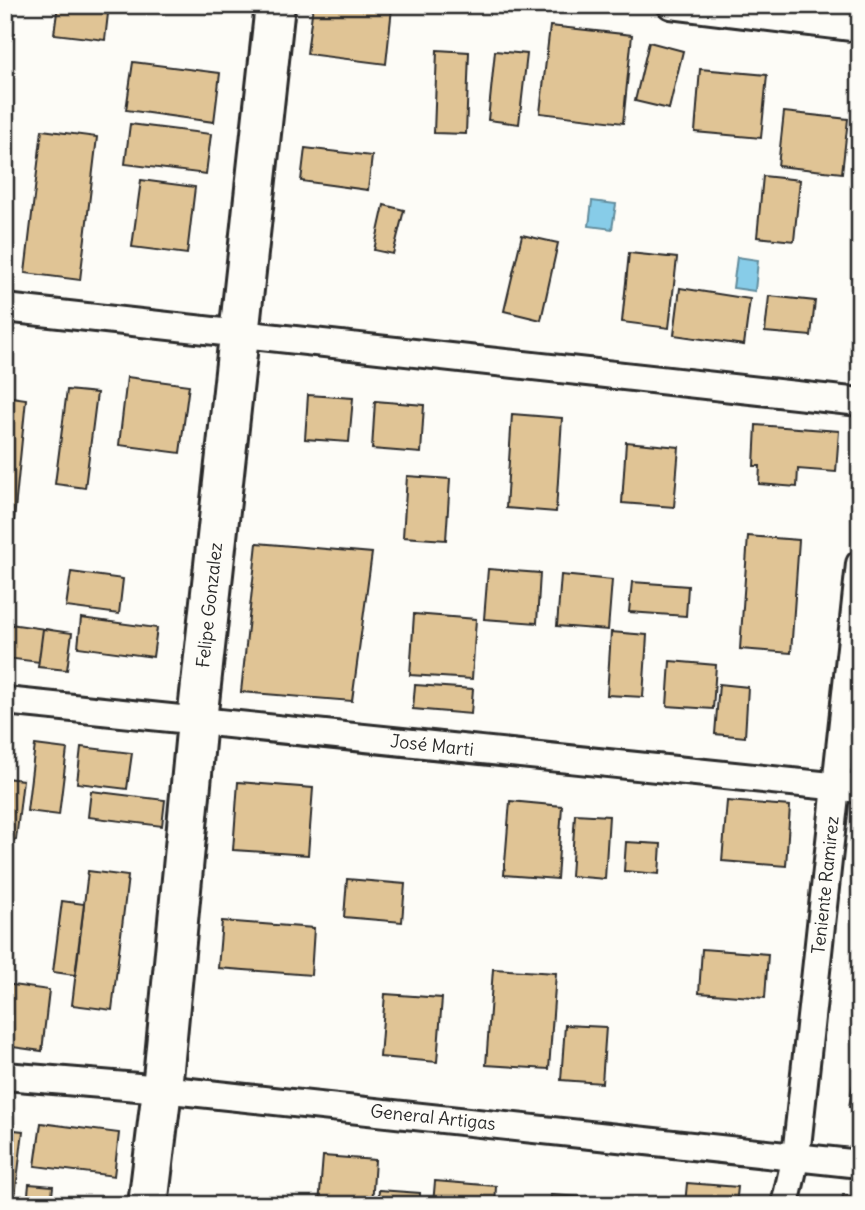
<svg xmlns="http://www.w3.org/2000/svg" width="865" height="1210" font-family="Delius,sans-serif">
  <style>
    .water { fill: #87cce8; stroke: #628c9c; stroke-width: 2 }
    .building { fill: #e0c495; stroke: #2b2b2b; stroke-width: 2 }
    .lines { fill: none; stroke-linecap: round; stroke-linejoin: round }
    .street-casing { stroke: #2b2b2b; stroke-width: 32 }
    .secondary-casing { stroke: #2b2b2b; stroke-width: 44 }
    .street { stroke: #fdfcf7; stroke-width: 26 }
    .secondary { stroke: #fdfcf7; stroke-width: 38 }
    .labels { text-anchor: middle; dominant-baseline: central; stroke-width: 5; stroke-linejoin: round; paint-order: stroke }
    .street-label { font-size: 18px; fill: #2b2b2b; stroke: #fdfcf7 }
  </style>
  <rect width="100%" height="100%" fill="#fdfcf7"/>
  <filter id="ink" filterUnits="userSpaceOnUse"><feTurbulence type="fractalNoise" baseFrequency=".0143" numOctaves="2"/><feDisplacementMap in="SourceGraphic" scale="14" xChannelSelector="R" yChannelSelector="G"/><feConvolveMatrix kernelMatrix="1 2 1 2 8 2 1 2 1" color-interpolation-filters="sRGB"/></filter>
  <g filter="url(#ink)">
    <g class="water">
      <polygon points="592,201 616,204 612,229 589,226"/>
      <polygon points="737,257 758,260 755,291 733,288"/>
    </g>
    <g class="building">
      <polygon points="58,5 109,5 105,40 54,34"/>
      <polygon points="313,5 371,5 392,8 386,64 307,54"/>
      <polygon points="550,26 632,35 623,123 540,113"/>
      <polygon points="649,42 683,51 669,109 635,101"/>
      <polygon points="437,50 469,52 466,134 434,133"/>
      <polygon points="495,51 527,54 519,124 488,120"/>
      <polygon points="133,62 220,73 214,122 126,110"/>
      <polygon points="700,69 767,75 761,138 695,132"/>
      <polygon points="784,112 848,119 842,173 778,166"/>
      <polygon points="130,124 211,134 206,174 125,164"/>
      <polygon points="42,130 97,137 80,280 25,273"/>
      <polygon points="305,148 372,156 368,190 301,181"/>
      <polygon points="763,176 800,180 794,241 757,237"/>
      <polygon points="141,180 195,187 187,254 132,247"/>
      <polygon points="384,205 404,210 393,254 374,250"/>
      <polygon points="522,235 558,243 541,320 504,311"/>
      <polygon points="629,253 677,258 669,328 622,322"/>
      <polygon points="680,288 750,299 744,345 674,335"/>
      <polygon points="769,296 815,301 811,336 765,332"/>
      <polygon points="127,377 189,385 180,453 119,445"/>
      <polygon points="67,390 97,393 85,488 55,484"/>
      <polygon points="308,395 353,398 349,442 305,439"/>
      <polygon points="5,396 26,399 14,520 5,519"/>
      <polygon points="375,401 424,405 421,453 372,449"/>
      <polygon points="512,414 562,418 556,512 506,508"/>
      <polygon points="756,425 839,431 836,472 798,469 797,487 759,484 760,466 754,466"/>
      <polygon points="626,442 679,447 674,507 622,503"/>
      <polygon points="407,476 450,479 446,540 403,537"/>
      <polygon points="748,536 799,540 791,653 740,649"/>
      <polygon points="257,543 372,553 352,701 241,692"/>
      <polygon points="488,569 540,573 537,623 484,619"/>
      <polygon points="71,572 123,579 119,614 66,607"/>
      <polygon points="561,575 612,580 608,630 557,626"/>
      <polygon points="632,582 688,586 686,616 629,612"/>
      <polygon points="414,614 476,619 472,679 410,675"/>
      <polygon points="81,618 157,628 153,657 78,647"/>
      <polygon points="10,624 52,630 48,663 5,658"/>
      <polygon points="43,629 72,633 67,670 38,667"/>
      <polygon points="611,632 647,635 643,697 607,695"/>
      <polygon points="670,661 716,665 713,709 667,706"/>
      <polygon points="719,684 748,687 745,737 715,734"/>
      <polygon points="415,685 473,689 471,714 413,709"/>
      <polygon points="35,745 67,749 59,815 27,811"/>
      <polygon points="81,747 132,753 127,789 77,783"/>
      <polygon points="5,778 23,780 16,840 5,839"/>
      <polygon points="238,782 313,788 308,855 233,850"/>
      <polygon points="91,791 165,800 162,826 88,817"/>
      <polygon points="510,801 562,806 557,879 504,875"/>
      <polygon points="727,801 790,806 786,866 722,861"/>
      <polygon points="575,814 609,816 605,879 571,876"/>
      <polygon points="626,842 661,844 659,874 624,871"/>
      <polygon points="88,871 128,876 112,1010 72,1005"/>
      <polygon points="347,879 405,884 402,922 344,917"/>
      <polygon points="62,901 84,904 75,975 53,972"/>
      <polygon points="222,921 314,928 311,975 218,968"/>
      <polygon points="702,949 768,954 765,998 699,993"/>
      <polygon points="493,969 556,973 549,1069 486,1065"/>
      <polygon points="5,984 49,990 42,1051 5,1046"/>
      <polygon points="385,994 442,998 437,1062 380,1057"/>
      <polygon points="565,1025 606,1027 602,1083 561,1080"/>
      <polygon points="860,1044 860,1109 849,1107"/>
      <polygon points="41,1123 119,1133 114,1176 35,1166"/>
      <polygon points="5,1129 23,1131 14,1205 5,1205"/>
      <polygon points="323,1156 375,1160 372,1205 319,1205"/>
      <polygon points="435,1181 496,1186 495,1205 433,1205"/>
      <polygon points="687,1183 738,1187 736,1205 685,1205"/>
      <polygon points="29,1184 53,1186 51,1205 27,1205"/>
      <polygon points="379,1190 420,1193 420,1205 378,1205"/>
      <polygon points="551,1195 596,1198 595,1205 550,1205"/>
      <polygon points="843,1195 860,1197 860,1205 841,1205"/>
    </g>
    <g class="lines">
      <defs>
        <g id="street">
          <polyline points="671,5 860,28"/>
          <polyline points="5,308 860,402"/>
          <polyline points="5,701 860,789"/>
          <polyline points="5,1076 162,1089 860,1164"/>
          <polyline points="785,1205 796,1156 860,564"/>
        </g>
        <polyline id="secondary" points="148,1205 162,1089 197,721 275,5"/>
      </defs>
      <use href="#street" class="street-casing"/>
      <use href="#secondary" class="secondary-casing"/>
      <use href="#street" class="street"/>
      <use href="#secondary" class="secondary"/>
    </g>
  </g>
  <g class="labels">
    <g class="street-label">
      <text transform="translate(209 605) rotate(-84)">Felipe Gonzalez</text>
      <text transform="translate(432 745) rotate(6)">José Marti</text>
      <text transform="translate(825 885) rotate(-84)">Teniente Ramirez</text>
      <text transform="translate(433 1117) rotate(6)">General Artigas</text>
    </g>
  </g>
  <rect width="865" height="1210" fill="none" stroke="#fdfcf7" stroke-width="28"/>
  <rect x="14" y="14" width="837" height="1182" fill="none" stroke="#2b2b2b" stroke-width="2.5" filter="url(#ink)"/>
</svg>
